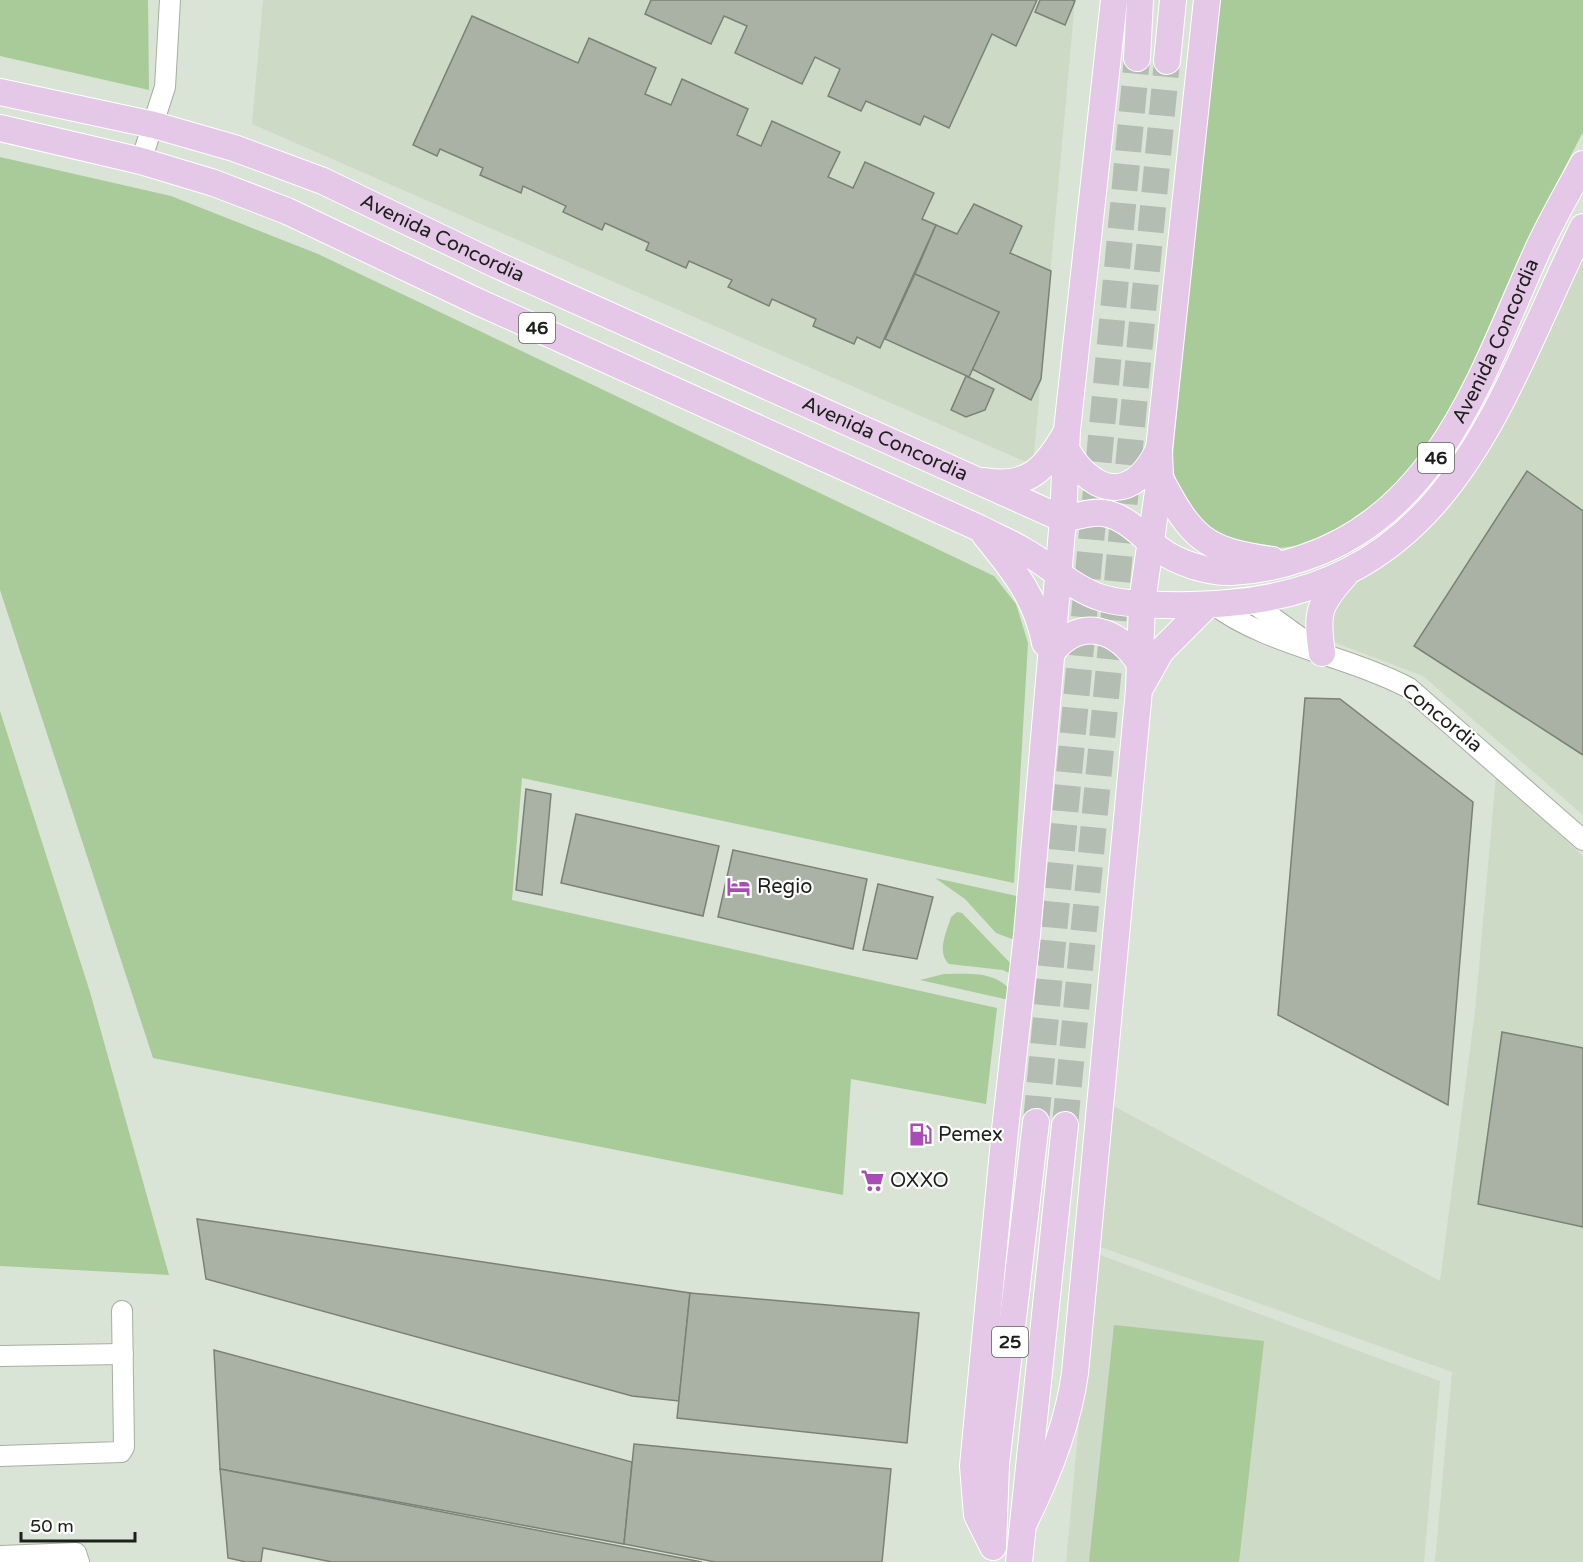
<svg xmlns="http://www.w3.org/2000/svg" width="1583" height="1562" font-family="'Varela Round',sans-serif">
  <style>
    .built { fill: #ccdac6 }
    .green { fill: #a8cb99 }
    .building { fill: #a9b2a5; stroke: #7a8276; stroke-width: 1.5 }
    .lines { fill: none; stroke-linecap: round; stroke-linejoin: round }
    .major-tunnel { stroke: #b4bdb1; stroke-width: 26; stroke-dasharray: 26 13; stroke-linecap: butt }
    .minor-casing { stroke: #a6afa2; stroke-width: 22 }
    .major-casing { stroke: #fff; stroke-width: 28 }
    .minor { stroke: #fff; stroke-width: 20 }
    .major { stroke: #e5c7e8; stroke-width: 26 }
    .labels { text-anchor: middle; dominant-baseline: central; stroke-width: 4.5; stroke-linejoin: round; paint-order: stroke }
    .shield { fill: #fff; stroke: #60625f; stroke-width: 1.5 }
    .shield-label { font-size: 18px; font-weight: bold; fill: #1c1f1b }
    .street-label { font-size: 20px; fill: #1c1f1b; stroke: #fff }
    .poi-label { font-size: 20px; fill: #1c1f1b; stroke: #fff; text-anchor: start }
  </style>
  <rect width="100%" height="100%" fill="#dae4d6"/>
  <g class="built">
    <polygon points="263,0 1075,0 1033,465 252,124"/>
    <polygon points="1583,238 1583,815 1423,676 1320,637 1328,599 1407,544"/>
    <polygon points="1496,776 1583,856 1583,1562 1435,1562 1452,1372 1095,1245 1108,1103 1440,1281 1475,1011"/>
    <polygon points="1095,1253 1440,1381 1424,1562 1066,1562"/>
  </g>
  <g class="green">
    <polygon points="0,0 148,0 149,90 0,56"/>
    <polygon points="1217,0 1583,0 1583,132 1525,244 1460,392 1439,432 1410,475 1380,505 1337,530 1297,546 1260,550 1225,545 1181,499 1172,465"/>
    <polygon points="0,157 171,196 318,254 994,576 1016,604 1028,643 1014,883 522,778 512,900 997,1008 986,1104 851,1079 843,1195 153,1058 0,590"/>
    <polygon points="0,711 90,992 169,1275 0,1266"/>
    <polygon points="935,878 1030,899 1019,933 1012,939 996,933 965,899"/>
    <path d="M957,912L962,913L1015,968L1013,975L1003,970L949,964C936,952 947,931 951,917Z"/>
    <path d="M944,974C975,974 1002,970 1018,1002L920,980Z"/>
    <polygon points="1114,1325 1264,1341 1239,1562 1089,1562"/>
  </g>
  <g class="building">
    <polygon points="651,0 1037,0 1016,46 992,34 949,128 924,116 920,125 866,101 861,111 828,96 840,69 815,57 802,84 735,53 747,26 724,16 711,44 645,14"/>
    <polygon points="1040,0 1072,0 1075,1 1065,25 1035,12"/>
    <polygon points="472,16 578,63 589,38 656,68 645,94 671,105 682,79 748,109 737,135 761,146 772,121 840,152 828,177 853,188 865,162 934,193 922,219 936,225 880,348 857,337 854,344 813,326 816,319 772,299 769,306 728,287 732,280 689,261 686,268 646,250 649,243 605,223 602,230 563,212 566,206 523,186 521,193 480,175 483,168 440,149 437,156 413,145"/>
    <polygon points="974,204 1022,226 1010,253 1051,271 1041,379 1031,400 972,369 999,312 915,274 936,225 957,234"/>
    <polygon points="915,274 999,312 969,377 885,339"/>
    <polygon points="966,376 994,389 985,410 966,417 951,410"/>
    <polygon points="1527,471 1583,511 1583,755 1414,646"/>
    <polygon points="1305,698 1340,699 1473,802 1448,1105 1278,1015"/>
    <polygon points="526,789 551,794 542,895 516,890"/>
    <polygon points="576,814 719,846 703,916 561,883"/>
    <polygon points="733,850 867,879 853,949 718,917"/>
    <polygon points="878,884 933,897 917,959 863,950"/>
    <polygon points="1502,1032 1583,1048 1583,1227 1478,1204"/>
    <polygon points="197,1219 690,1293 679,1401 632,1396 206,1279"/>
    <polygon points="690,1293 919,1313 907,1443 677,1418"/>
    <polygon points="214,1350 632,1462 624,1544 220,1469"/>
    <polygon points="634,1444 891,1469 882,1562 715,1562 624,1544"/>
    <polygon points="220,1469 702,1562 332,1562 263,1548 261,1562 246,1562 228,1558"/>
  </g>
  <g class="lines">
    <g class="major-tunnel">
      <polyline points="1036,1122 1137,58"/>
      <polyline points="1065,1125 1167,61"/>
    </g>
    <defs>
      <g id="minor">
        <polyline points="141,161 165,87 170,0"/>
        <polyline points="1250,601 1301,638"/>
        <path d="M1213,604C1264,644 1349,656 1409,688L1583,840"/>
        <polyline points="0,1356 123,1354"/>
        <polyline points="0,1456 121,1452 124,1447 122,1311"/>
        <polyline points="0,1556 76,1553 79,1562"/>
      </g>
      <g id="major">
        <polyline points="1137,58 1140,0"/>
        <polyline points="1167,61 1173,0"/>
        <path id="s1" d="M0,92L154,125L234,148L323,181L497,265L1063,519C1076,517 1090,511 1103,513C1126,516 1142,536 1159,549C1177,563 1209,573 1232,572C1256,571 1280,566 1303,558C1438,514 1482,374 1535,256C1549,224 1567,194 1583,164"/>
        <path d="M0,128L141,161L214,183L287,211L474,300L979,528C994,536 1010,542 1024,551C1050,565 1073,589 1102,598C1131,607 1197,606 1228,603C1453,585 1499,398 1583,227"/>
        <path d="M1067,451C1096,498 1134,501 1159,449"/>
        <path d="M1160,478C1191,537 1204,551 1272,560"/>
        <path d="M984,481C1028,489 1046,468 1066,433"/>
        <path d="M985,535C1013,569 1037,599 1045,643"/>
        <path d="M1052,652C1081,616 1118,629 1140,664"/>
        <path d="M1322,653C1316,613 1318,605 1345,575"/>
        <polyline points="1142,685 1161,651 1207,605"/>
        <path d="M1023,1525C1047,1477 1068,1426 1075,1373L1139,690L1142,602L1160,478L1159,449L1207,0"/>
        <polyline points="993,1546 996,1464 1036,1122"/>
        <polyline points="993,1547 977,1515 973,1466 1005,1130 1027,935 1063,519 1067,430 1114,0"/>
        <polyline points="1019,1562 1065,1125"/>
      </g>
    </defs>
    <use href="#minor" class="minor-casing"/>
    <use href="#major" class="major-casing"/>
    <use href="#minor" class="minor"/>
    <use href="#major" class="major"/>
  </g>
  <defs>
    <symbol id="hotel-bare" viewBox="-9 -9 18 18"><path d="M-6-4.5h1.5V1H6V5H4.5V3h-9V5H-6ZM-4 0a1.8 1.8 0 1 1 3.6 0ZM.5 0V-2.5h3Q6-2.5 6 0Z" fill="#aa4cb5" stroke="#fff" stroke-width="2.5" paint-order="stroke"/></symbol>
    <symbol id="fuel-bare" viewBox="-9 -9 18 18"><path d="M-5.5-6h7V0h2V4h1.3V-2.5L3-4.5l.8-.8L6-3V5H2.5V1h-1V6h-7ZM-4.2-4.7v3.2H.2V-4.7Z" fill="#aa4cb5" stroke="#fff" stroke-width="2.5" paint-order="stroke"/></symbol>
    <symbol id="supermarket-bare" viewBox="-9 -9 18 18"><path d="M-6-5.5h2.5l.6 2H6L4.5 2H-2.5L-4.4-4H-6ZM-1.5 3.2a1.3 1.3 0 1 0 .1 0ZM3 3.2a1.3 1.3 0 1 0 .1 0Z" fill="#aa4cb5" stroke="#fff" stroke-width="2.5" paint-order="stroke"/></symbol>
  </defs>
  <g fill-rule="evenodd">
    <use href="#hotel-bare" x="722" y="870" width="33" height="33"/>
    <use href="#fuel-bare" x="904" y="1118" width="33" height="33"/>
    <use href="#supermarket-bare" x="856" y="1164" width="33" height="33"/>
  </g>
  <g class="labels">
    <g class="shield">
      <rect x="519" y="313" width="36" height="30" rx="4.5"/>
      <rect x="1418" y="443" width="36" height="30" rx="4.5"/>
      <rect x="992" y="1327" width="36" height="30" rx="4.5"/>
    </g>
    <g class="shield-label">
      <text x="537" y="328">46</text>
      <text x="1436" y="458">46</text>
      <text x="1010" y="1342">25</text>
    </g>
    <g class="street-label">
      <text stroke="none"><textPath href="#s1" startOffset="468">Avenida Concordia</textPath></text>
      <text stroke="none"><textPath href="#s1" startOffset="1708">Avenida Concordia</textPath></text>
      <text stroke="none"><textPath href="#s1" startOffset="954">Avenida Concordia</textPath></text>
      <text transform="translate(1442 718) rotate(39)">Concordia</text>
    </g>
    <g class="poi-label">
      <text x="757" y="887">Regio</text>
      <text x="938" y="1135">Pemex</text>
      <text x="890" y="1181">OXXO</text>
    </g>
  </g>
  <path d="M21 1532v9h114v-9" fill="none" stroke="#1c1f1b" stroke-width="3"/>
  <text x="30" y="1532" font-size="18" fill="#1c1f1b" stroke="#ffffff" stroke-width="4.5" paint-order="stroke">50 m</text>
</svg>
